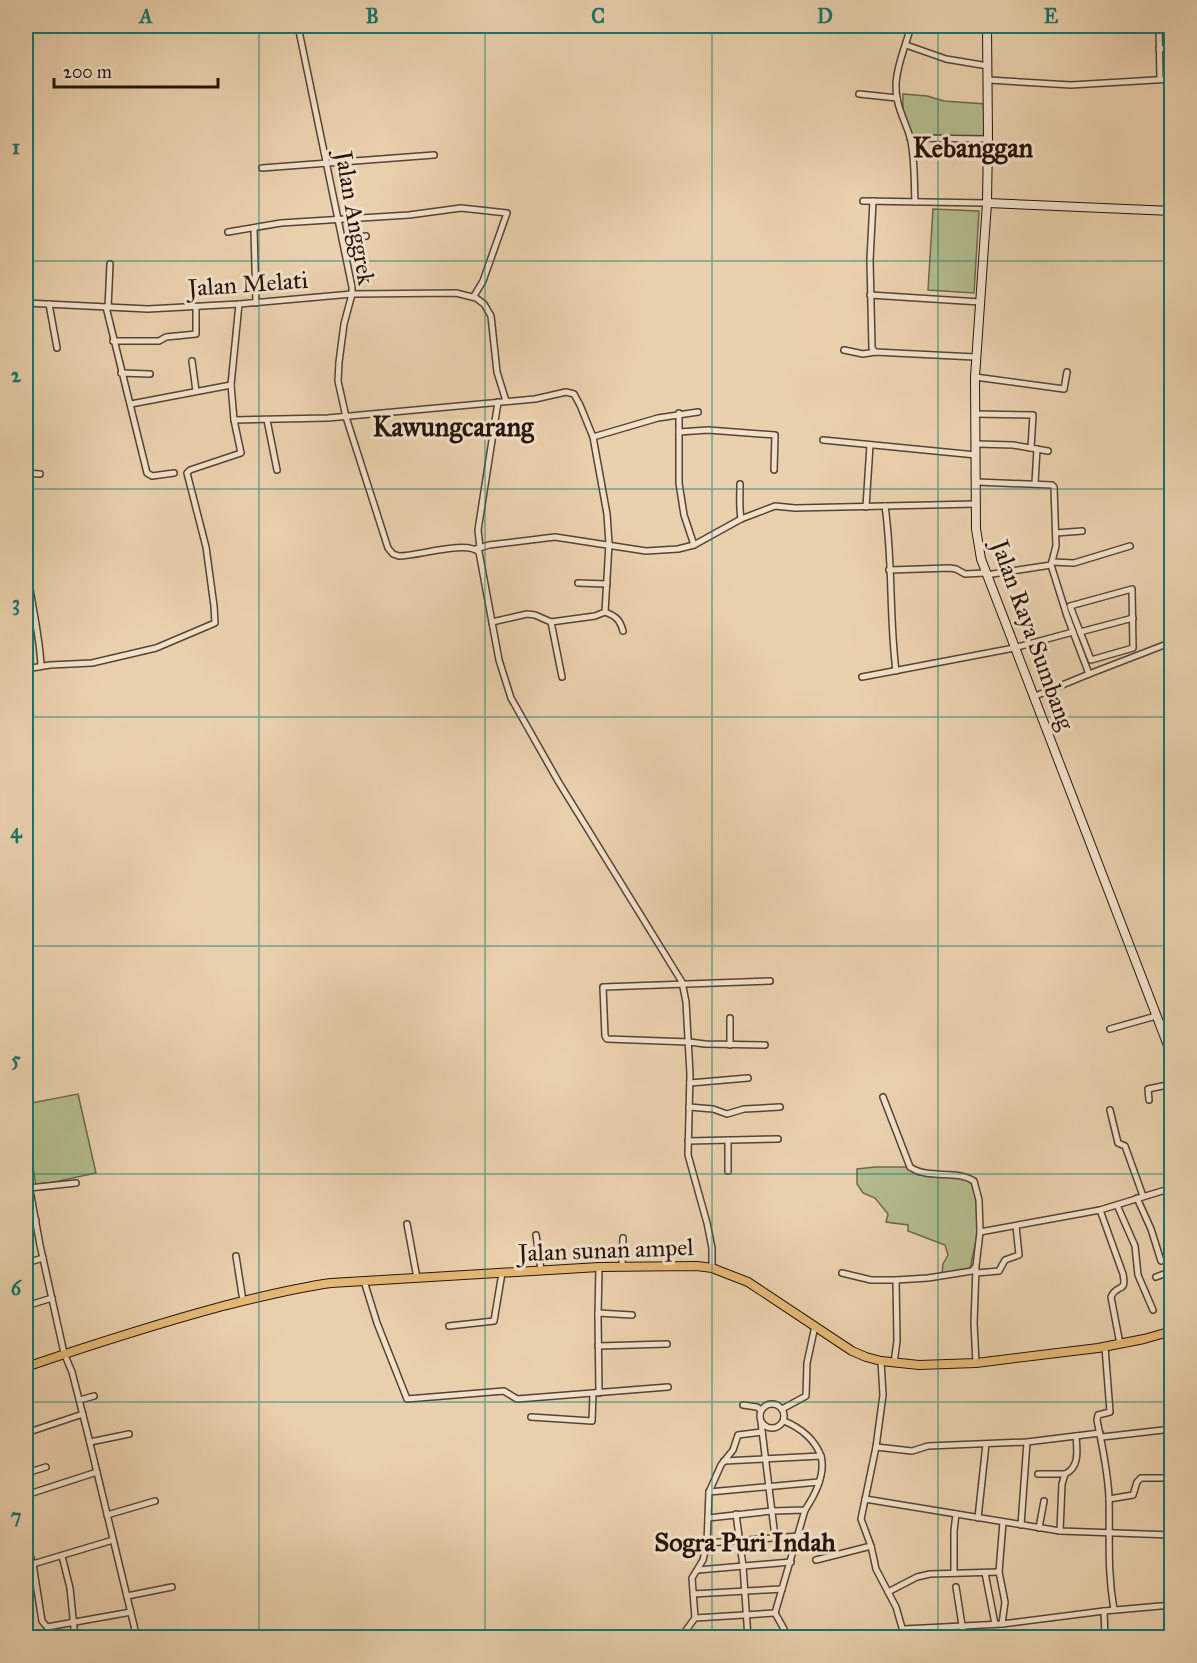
<svg xmlns="http://www.w3.org/2000/svg" width="1197" height="1663" font-family="'IM FELL Great Primer',serif">
  <style>
    .green { fill: #b4bc8d; stroke: #6c684d; stroke-width: 1.5 }
    .lines { fill: none; stroke-linecap: round; stroke-linejoin: round }
    .street-casing { stroke: #564335; stroke-width: 8 }
    .secondary-casing { stroke: #25140d; stroke-width: 10 }
    .primary-casing { stroke: #25140d; stroke-width: 10 }
    .street { stroke: #f1e1ca; stroke-width: 5 }
    .secondary { stroke: #f1e1ca; stroke-width: 8 }
    .primary { stroke: #e5b876; stroke-width: 8 }
    .grid { fill: none; stroke: #0f766e; stroke-width: 1.5; stroke-opacity: 0.55 }
    .labels { text-anchor: middle; dominant-baseline: central; stroke-width: 6; stroke-linejoin: round; paint-order: stroke }
    .street-label { font-size: 24px; fill: #25140d; stroke: #f1e1ca }
    .neighbourhood-label { font-size: 26px; font-weight: bold; fill: #25140d; stroke: #f1e1ca }
    .quarter-label { font-size: 27px; font-weight: bold; fill: #25140d; stroke: #f1e1ca }
    .neatline { fill: none; stroke: #0f766e; stroke-width: 2 }
    .grid-label { font-size: 20px; text-anchor: middle; font-weight: bold; fill: #0f766e }
  </style>
  <rect width="100%" height="100%" fill="#ead1ad"/>
  <filter id="stains"><feTurbulence type="fractalNoise" baseFrequency=".00333" numOctaves="4"/><feColorMatrix values="0 0 0 0 .2 0 0 0 0 .09 0 0 0 0 .02 0 0 0 .5 -.17"/></filter>
  <radialGradient id="worn" r=".72"><stop offset=".6" stop-color="#630" stop-opacity="0"/><stop offset="1" stop-color="#630" stop-opacity=".3"/></radialGradient>
  <g class="green">
    <polygon points="903,94 927,96 944,101 986,104 985,138 911,134 903,111"/>
    <polygon points="933,209 979,211 974,293 928,290"/>
    <polygon points="78,1094 96,1173 36,1186 26,1123 26,1104"/>
    <polygon points="875,1167 907,1167 918,1175 964,1178 973,1182 976,1188 978,1231 970,1269 942,1274 943,1264 948,1255 945,1245 908,1231 908,1225 886,1222 888,1214 875,1198 863,1193 857,1184 857,1169"/>
  </g>
  <g class="lines">
    <defs>
      <g id="street">
        <path d="M298,26L352,287V294L344,324L339,362L338,381L346,417L388,548L393,554L399,556C418,556 466,540 479,552L499,660L511,698L558,781L682,982L686,1002L690,1074L688,1155L707,1223L712,1248V1268"/>
        <path d="M911,26C906,45 897,64 896,84C895,104 904,118 910,137C915,157 914,181 915,202"/>
        <polyline points="1159,26 1160,79"/>
        <polyline points="988,29 1018,28"/>
        <polyline points="906,45 946,59 988,66"/>
        <polyline points="1159,49 1172,48"/>
        <polyline points="989,80 1071,85 1172,79"/>
        <polyline points="859,94 897,98"/>
        <polyline points="910,138 988,139"/>
        <polyline points="262,168 434,155"/>
        <polyline points="863,201 987,203"/>
        <polyline points="873,201 870,260 872,348 875,352"/>
        <polyline points="254,229 256,303"/>
        <polyline points="228,232 281,223 409,215 461,208 507,213 483,281 474,296"/>
        <polyline points="343,241 366,236"/>
        <polyline points="870,295 980,302"/>
        <polyline points="26,303 148,309 239,304 352,294 456,293 476,298 484,304 491,316 497,372 506,401"/>
        <polyline points="49,304 57,348"/>
        <polyline points="106,307 147,473 152,476 174,473"/>
        <polyline points="108,308 110,264"/>
        <polyline points="113,341 159,341 166,337 196,334 196,307"/>
        <polyline points="844,350 863,354 875,352 975,357"/>
        <polyline points="192,361 196,391"/>
        <polyline points="121,373 150,374"/>
        <polyline points="975,377 1064,389 1067,372"/>
        <polyline points="26,396 29,397"/>
        <polyline points="131,404 231,385"/>
        <polyline points="679,413 679,483 684,515 694,545"/>
        <polyline points="975,414 1033,415 1031,448"/>
        <polyline points="234,420 328,418 535,399 566,392 574,394 580,405 593,437 607,514 609,544 605,612 595,616 551,622 535,615 527,614 492,622"/>
        <polyline points="267,420 277,470"/>
        <polyline points="679,432 708,430 775,435 774,470"/>
        <polyline points="593,437 658,418 698,412"/>
        <polyline points="823,440 976,455"/>
        <polyline points="976,444 1013,445 1048,451"/>
        <polyline points="26,473 40,474"/>
        <polyline points="977,482 1052,485 1054,487 1056,546 1051,565 986,575"/>
        <polyline points="1035,483 1037,449"/>
        <path d="M740,484C740,497 739,507 741,519"/>
        <path d="M885,506C893,561 889,616 896,671"/>
        <polyline points="866,507 870,445"/>
        <polyline points="1056,533 1082,531"/>
        <polyline points="480,548 478,530 498,402"/>
        <polyline points="476,549 489,545 555,537 646,551 678,549 694,545 741,519 775,506 795,508 976,504"/>
        <polyline points="1052,562 1074,563 1130,546"/>
        <polyline points="889,570 950,568 956,569 965,574 985,573"/>
        <polyline points="578,583 607,584"/>
        <path d="M30,589C34,615 40,640 41,666"/>
        <polygon points="1132,589 1133,648 1091,660 1070,606"/>
        <path d="M605,612C616,616 620,620 623,631"/>
        <polyline points="551,622 562,677"/>
        <polyline points="1080,632 1133,618"/>
        <polyline points="26,669 50,665 92,663 156,648 215,623 214,606 206,547 187,473 190,470 241,453 234,420 231,385 239,304"/>
        <polyline points="1089,674 1172,642"/>
        <polyline points="862,677 1014,648 1073,632"/>
        <polyline points="1033,697 1089,674 1067,616 1051,565"/>
        <polyline points="1110,1029 1156,1016"/>
        <polyline points="730,1045 730,1018"/>
        <polyline points="765,1045 705,1044 689,1042 607,1039 605,1036 603,987 770,981"/>
        <polyline points="690,1083 748,1078"/>
        <path d="M883,1097L910,1167C929,1180 955,1169 974,1181L979,1200L980,1232"/>
        <polyline points="1149,1100 1148,1089 1172,1084"/>
        <polyline points="689,1107 713,1109 727,1114 744,1109 780,1107"/>
        <polyline points="1110,1110 1118,1143 1125,1146 1143,1196"/>
        <polyline points="688,1141 778,1139"/>
        <polyline points="26,1169 40,1245 64,1353 72,1372 87,1431 137,1638"/>
        <polyline points="728,1171 728,1140"/>
        <polyline points="29,1188 76,1183"/>
        <polyline points="1137,1198 1151,1229 1161,1261"/>
        <polyline points="1117,1205 1135,1246 1138,1275 1153,1310"/>
        <path d="M1100,1210L1123,1274C1127,1294 1117,1283 1111,1297L1120,1344"/>
        <polyline points="26,1223 36,1220"/>
        <polyline points="407,1224 417,1278"/>
        <polyline points="536,1235 541,1270"/>
        <polyline points="236,1256 243,1301"/>
        <polyline points="26,1263 43,1258"/>
        <polyline points="622,1266 623,1238"/>
        <polyline points="599,1267 598,1316 599,1393"/>
        <polyline points="842,1273 871,1280 896,1280"/>
        <polyline points="976,1273 999,1271 1005,1260 1019,1255 1016,1226"/>
        <polyline points="1156,1277 1172,1271"/>
        <polyline points="364,1281 377,1323 407,1399 504,1391 517,1399 668,1387"/>
        <polyline points="26,1306 52,1298"/>
        <polyline points="598,1313 632,1315"/>
        <polyline points="449,1326 494,1321 502,1273"/>
        <polyline points="598,1346 667,1344"/>
        <path d="M1105,1347L1110,1412L1098,1415L1097,1420C1102,1446 1108,1471 1109,1498C1110,1538 1107,1569 1114,1610"/>
        <polyline points="881,1361 883,1395 876,1447 861,1519 871,1546 876,1569 896,1607 905,1638"/>
        <polyline points="894,1363 897,1341 896,1280 928,1278 972,1271 976,1266 980,1232 1100,1210 1172,1188"/>
        <polyline points="976,1363 974,1323 976,1268"/>
        <polyline points="80,1400 94,1396"/>
        <circle cx="772" cy="1416" r="12"/>
        <polyline points="743,1405 757,1407 761,1410"/>
        <polyline points="782,1409 806,1396 807,1363 815,1326"/>
        <polyline points="531,1417 592,1421 593,1394"/>
        <path d="M784,1421C801,1428 814,1438 821,1456"/>
        <polyline points="761,1422 775,1537"/>
        <polyline points="26,1433 83,1414"/>
        <polyline points="1102,1437 1172,1429"/>
        <polyline points="90,1442 129,1434"/>
        <polyline points="876,1447 912,1451 928,1446 1027,1442 1100,1433"/>
        <polyline points="26,1467 28,1470 33,1471 46,1467"/>
        <polyline points="1038,1474 1065,1474"/>
        <polyline points="709,1492 819,1482"/>
        <polyline points="26,1495 97,1472"/>
        <polyline points="865,1499 1060,1531 1172,1535"/>
        <polyline points="1109,1499 1133,1495 1137,1482 1141,1478 1172,1478"/>
        <polyline points="736,1514 743,1566 748,1638"/>
        <polyline points="107,1515 155,1501"/>
        <path d="M708,1518L772,1511L805,1510C815,1495 826,1475 821,1456L724,1461"/>
        <polyline points="978,1518 986,1444"/>
        <polyline points="1021,1525 1027,1442"/>
        <polyline points="1039,1528 1044,1501"/>
        <path d="M1060,1531L1062,1484L1065,1474C1080,1467 1077,1450 1076,1436"/>
        <polyline points="707,1543 799,1536"/>
        <polyline points="26,1544 33,1564 42,1621 47,1627 131,1612"/>
        <polyline points="62,1556 70,1588 75,1638"/>
        <polyline points="816,1560 871,1546"/>
        <polyline points="33,1564 113,1540"/>
        <polyline points="698,1570 791,1562"/>
        <polyline points="954,1573 954,1531 956,1514"/>
        <polyline points="985,1573 995,1624"/>
        <polyline points="956,1587 964,1638"/>
        <polyline points="888,1592 917,1577 930,1574 999,1572"/>
        <polyline points="693,1594 782,1589"/>
        <polyline points="127,1596 172,1587"/>
        <polyline points="1104,1611 1105,1638"/>
        <polyline points="695,1618 775,1613 805,1510"/>
        <polyline points="1002,1624 1005,1602 999,1572 1003,1522"/>
        <polyline points="904,1629 1002,1624 1104,1611 1172,1605"/>
        <polyline points="684,1638 684,1633 695,1618 692,1578 703,1560 707,1543 709,1492 721,1465 733,1450 738,1435 762,1432"/>
        <polyline points="770,1638 785,1635 784,1629 775,1613"/>
      </g>
      <g id="secondary">
        <polyline points="987,26 988,139 987,203 975,377 976,529 981,559 1172,1056"/>
        <polyline points="987,203 1172,211"/>
      </g>
      <path id="primary" d="M26,1367C91,1345 156,1324 223,1306C259,1297 294,1288 331,1283L599,1267L697,1266L712,1268L748,1282L852,1351L866,1357L881,1361L919,1365L976,1363L1098,1348L1144,1339L1172,1331"/>
    </defs>
    <use href="#street" class="street-casing"/>
    <use href="#secondary" class="secondary-casing"/>
    <use href="#primary" class="primary-casing"/>
    <use href="#street" class="street"/>
    <use href="#secondary" class="secondary"/>
    <use href="#primary" class="primary"/>
  </g>
  <path class="grid" d="M259,26V1638M485,26V1638M712,26V1638M938,26V1638M26,261H1172M26,489H1172M26,717H1172M26,946H1172M26,1174H1172M26,1402H1172"/>
  <g class="labels">
    <g class="street-label">
      <text transform="translate(355 218) rotate(80)">Jalan Anggrek</text>
      <text transform="translate(248 284) rotate(-4)">Jalan Melati</text>
      <text transform="translate(1033 635) rotate(70)">Jalan Raya Sumbang</text>
      <text transform="translate(606 1250) rotate(-2)">Jalan sunan ampel</text>
    </g>
    <g class="neighbourhood-label">
      <text x="745" y="1542">Sogra Puri Indah</text>
    </g>
    <g class="quarter-label">
      <text x="973" y="147">Kebanggan</text>
      <text x="453" y="426">Kawungcarang</text>
    </g>
  </g>
  <rect width="1197" height="1663" fill="none" stroke="#ead1ad" stroke-width="66"/>
  <path d="M54 78v9h164v-9" fill="none" stroke="#25140d" stroke-width="3"/>
  <text x="63" y="78" font-size="18" fill="#25140d" stroke="#f1e1ca" stroke-width="4.5" paint-order="stroke">200 m</text>
  <rect x="33" y="33" width="1131" height="1597" class="neatline"/>
  <g class="grid-label">
    <text x="146" y="23">A</text>
    <text x="372" y="23">B</text>
    <text x="598" y="23">C</text>
    <text x="825" y="23">D</text>
    <text x="1051" y="23">E</text>
    <text x="16" y="154">1</text>
    <text x="16" y="382">2</text>
    <text x="16" y="610">3</text>
    <text x="16" y="838">4</text>
    <text x="16" y="1066">5</text>
    <text x="16" y="1295">6</text>
    <text x="16" y="1523">7</text>
  </g>
  <rect width="100%" height="100%" filter="url(#stains)"/>
  <rect width="100%" height="100%" fill="url(#worn)"/>
</svg>
